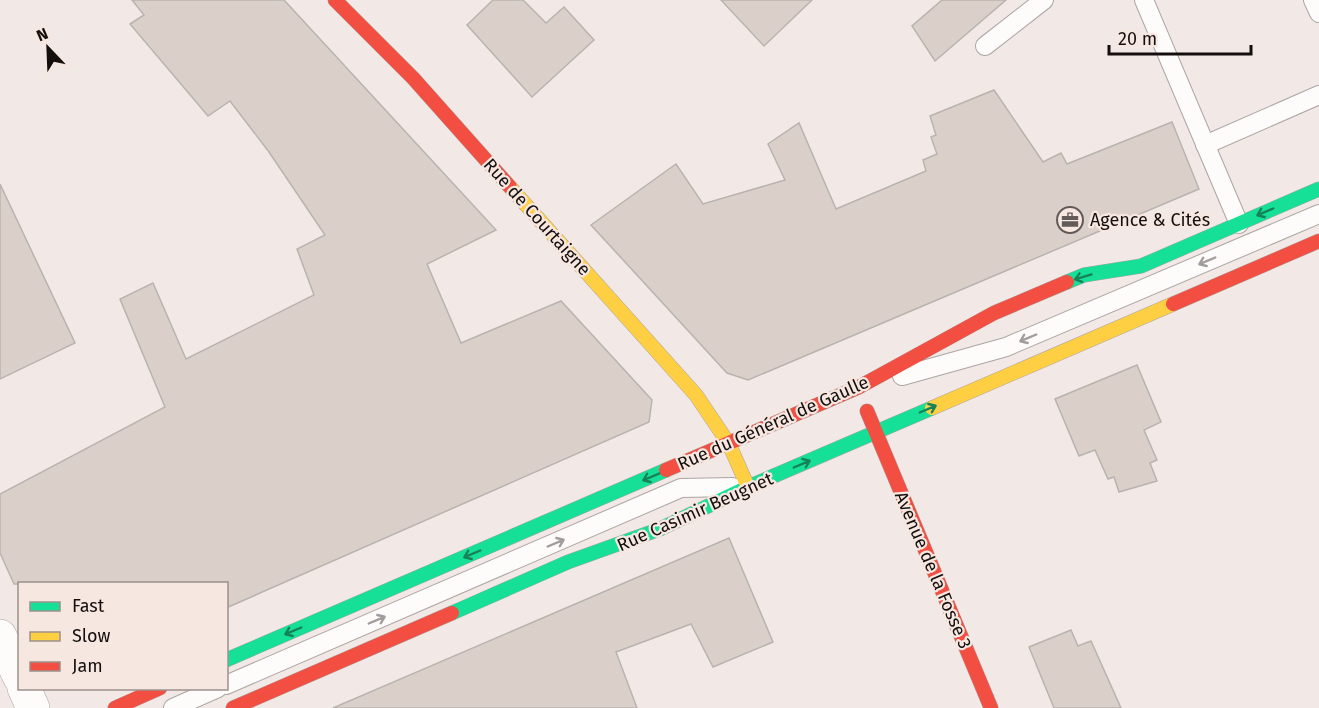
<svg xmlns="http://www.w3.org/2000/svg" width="1319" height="708" font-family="'Fira Sans',sans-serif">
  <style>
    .building { fill: #dbd0c9; stroke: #b9b3af; stroke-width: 1.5 }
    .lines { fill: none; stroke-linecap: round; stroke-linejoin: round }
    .lane-casing { stroke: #aca5a3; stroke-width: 20 }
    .street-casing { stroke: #aca5a3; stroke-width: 34 }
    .fast-casing { stroke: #aca5a3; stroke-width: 15 }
    .slow-casing { stroke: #aca5a3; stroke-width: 15 }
    .jam-casing { stroke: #aca5a3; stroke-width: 15 }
    .lane { stroke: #fdfcfb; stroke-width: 18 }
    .street { stroke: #fdfcfb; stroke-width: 33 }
    .fast { stroke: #16e098; stroke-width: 14 }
    .slow { stroke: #ffcf43; stroke-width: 14 }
    .jam { stroke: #f24e42; stroke-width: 14 }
    .oneway { stroke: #158259 }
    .oneway2 { stroke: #a09d9c }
    .labels { text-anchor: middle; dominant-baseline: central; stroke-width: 4.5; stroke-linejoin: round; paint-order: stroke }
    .street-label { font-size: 18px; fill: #140f0d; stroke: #f7e7e1 }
    .poi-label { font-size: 18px; fill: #140f0d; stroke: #f7e7e1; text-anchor: start }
  </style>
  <rect width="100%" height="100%" fill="#f2e9e6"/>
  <g class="building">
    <polygon points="132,0 284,0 496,230 427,264 461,343 561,301 652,400 649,422 226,608 226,584 14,584 0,553 0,494 165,407 120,299 153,283 186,359 314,295 297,249 325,235 269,152 230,101 208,116 130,24 144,15"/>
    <polygon points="493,0 523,0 546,23 564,7 594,40 532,97 467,25"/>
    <polygon points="721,0 812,0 764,46"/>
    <polygon points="942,0 1006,0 935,61 912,26"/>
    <polygon points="994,90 1043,162 1061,153 1067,164 1172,122 1199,189 748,380 727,373 591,225 676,164 703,204 785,180 768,144 799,123 836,209 926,171 923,160 937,154 931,137 936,135 930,116"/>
    <polygon points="0,184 75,343 0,379"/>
    <polygon points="1137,365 1161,422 1144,430 1157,460 1150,463 1157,481 1119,492 1114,477 1108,479 1095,450 1079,456 1055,399"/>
    <polygon points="729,538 773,642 713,667 691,624 616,652 637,708 333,708"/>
    <polygon points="1071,630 1078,646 1091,641 1121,708 1054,708 1029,647"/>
  </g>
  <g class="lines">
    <defs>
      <g id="lane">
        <polyline points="1144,0 1239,224"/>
        <polyline points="1313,0 1319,13"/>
        <polyline points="985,46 1044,0"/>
        <polyline points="1205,145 1319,95"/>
        <polyline points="902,376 1006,347 1319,214"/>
        <polyline points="226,685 681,488 733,487"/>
        <polyline points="173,708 218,688"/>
      </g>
      <g id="street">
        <polyline points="0,636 20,678"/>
        <polyline points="24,688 33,708"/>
      </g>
      <g id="fast">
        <polyline points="1067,282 1084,275 1141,266 1319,189"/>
        <polyline points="452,613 568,562 660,529 748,487 932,408"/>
        <polyline points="226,660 666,470"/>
      </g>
      <g id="slow">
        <polyline points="510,187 696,395 729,444 748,487"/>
        <polyline points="932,408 1173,304"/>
      </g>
      <g id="jam">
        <polyline points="335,0 413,78 510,187"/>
        <polyline points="1173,304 1319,241"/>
        <polyline points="867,411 991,708"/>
        <polyline points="666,470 859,387 994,313 1067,282"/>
        <polyline points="115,708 160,688"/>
        <polyline points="233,708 452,613"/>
      </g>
    </defs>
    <use href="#lane" class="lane-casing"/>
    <use href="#street" class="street-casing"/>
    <use href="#fast" class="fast-casing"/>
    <use href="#slow" class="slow-casing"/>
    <use href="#jam" class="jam-casing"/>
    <use href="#lane" class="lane"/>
    <use href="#street" class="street"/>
    <use href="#fast" class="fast"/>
    <use href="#slow" class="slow"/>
    <use href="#jam" class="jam"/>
  </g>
  <defs><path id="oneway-shaft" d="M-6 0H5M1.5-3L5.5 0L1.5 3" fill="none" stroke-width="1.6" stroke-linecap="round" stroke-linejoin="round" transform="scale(1.5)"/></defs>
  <g class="oneway">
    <use href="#oneway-shaft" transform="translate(1265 212) rotate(157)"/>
    <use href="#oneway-shaft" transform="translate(1083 277) rotate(163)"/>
    <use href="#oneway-shaft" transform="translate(928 409) rotate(-23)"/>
    <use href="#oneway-shaft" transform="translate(802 464) rotate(-23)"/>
    <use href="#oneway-shaft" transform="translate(651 477) rotate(157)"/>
    <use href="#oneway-shaft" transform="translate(472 554) rotate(157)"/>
    <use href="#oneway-shaft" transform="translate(293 631) rotate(157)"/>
  </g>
  <g class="oneway2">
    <use href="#oneway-shaft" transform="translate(1207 261) rotate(157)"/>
    <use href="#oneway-shaft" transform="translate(1028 338) rotate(157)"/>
    <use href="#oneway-shaft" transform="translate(556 543) rotate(-23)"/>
    <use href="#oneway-shaft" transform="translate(377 620) rotate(-23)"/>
  </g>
  <defs>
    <symbol id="office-ring" viewBox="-11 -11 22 22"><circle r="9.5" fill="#f7e7e1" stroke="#625b59" stroke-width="1.5"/><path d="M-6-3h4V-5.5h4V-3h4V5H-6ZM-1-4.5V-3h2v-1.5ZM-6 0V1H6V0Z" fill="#625b59"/></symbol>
  </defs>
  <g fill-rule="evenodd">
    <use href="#office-ring" x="1055" y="205" width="30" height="30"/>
  </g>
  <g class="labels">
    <g class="street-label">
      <text transform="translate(537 217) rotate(48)">Rue de Courtaigne</text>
      <text transform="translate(773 423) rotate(-24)">Rue du Général de Gaulle</text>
      <text transform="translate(695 512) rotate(-24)">Rue Casimir Beugnet</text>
      <text transform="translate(933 570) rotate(67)">Avenue de la Fosse 3</text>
    </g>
    <g class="poi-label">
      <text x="1090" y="220">Agence &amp; Cités</text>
    </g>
  </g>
  <rect x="18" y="582" width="210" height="108" fill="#f7e7e1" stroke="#9c918c" stroke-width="1.5"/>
  <rect x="30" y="602" width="30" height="9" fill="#16e098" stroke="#9c918c" stroke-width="1.5"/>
  <text x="72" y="612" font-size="18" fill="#140f0d">Fast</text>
  <rect x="30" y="632" width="30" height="9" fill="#ffcf43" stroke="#9c918c" stroke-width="1.5"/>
  <text x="72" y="642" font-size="18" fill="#140f0d">Slow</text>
  <rect x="30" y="662" width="30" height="9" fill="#f24e42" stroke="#9c918c" stroke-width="1.5"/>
  <text x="72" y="672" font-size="18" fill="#140f0d">Jam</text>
  <g transform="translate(48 48) rotate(337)" stroke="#f7e7e1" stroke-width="4.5" paint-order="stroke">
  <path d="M0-4.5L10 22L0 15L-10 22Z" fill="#140f0d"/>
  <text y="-9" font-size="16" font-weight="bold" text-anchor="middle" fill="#140f0d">N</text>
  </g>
  <path d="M1109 45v9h142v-9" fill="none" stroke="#140f0d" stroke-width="3"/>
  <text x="1118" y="45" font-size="18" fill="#140f0d" stroke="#f7e7e1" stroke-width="4.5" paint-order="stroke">20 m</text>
</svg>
